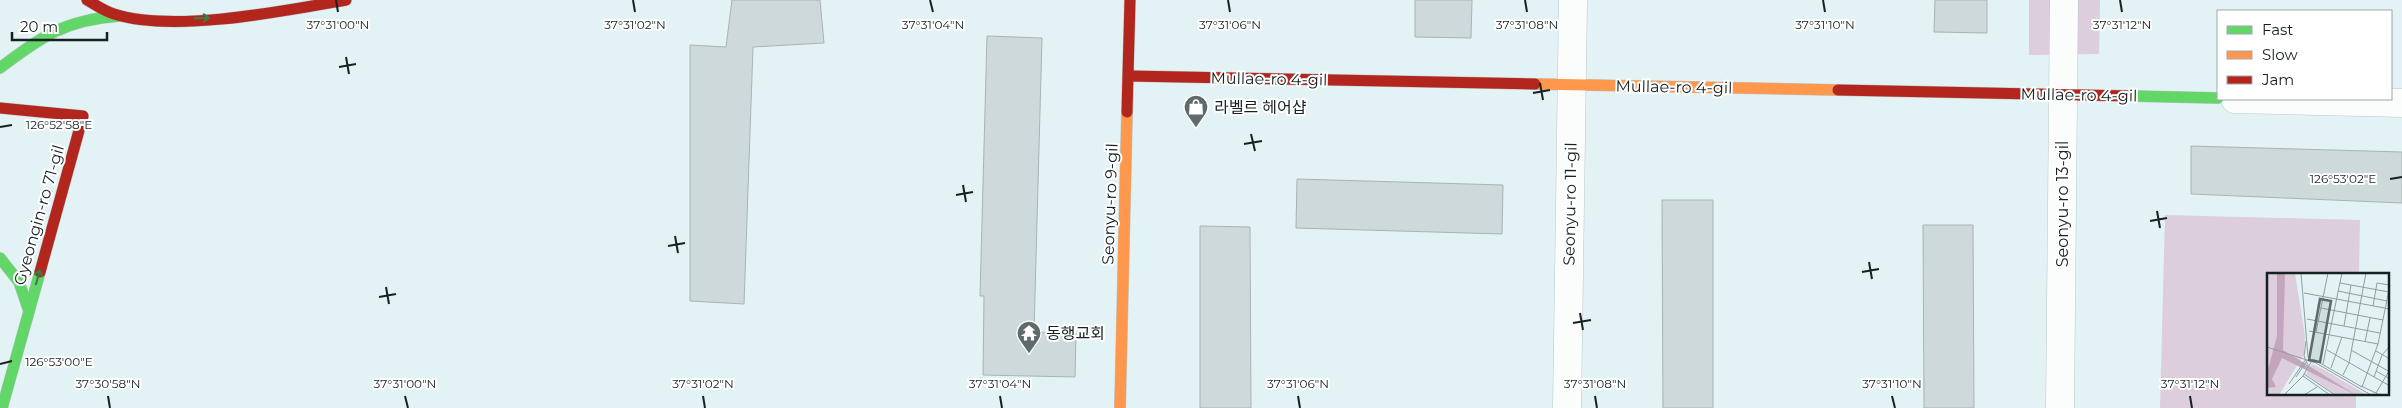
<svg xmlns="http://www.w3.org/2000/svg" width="2402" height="408" font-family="Montserrat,'Noto Sans KR',sans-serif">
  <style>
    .green { fill: #dccedd }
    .building { fill: #cdd9da; stroke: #a8b3b5 }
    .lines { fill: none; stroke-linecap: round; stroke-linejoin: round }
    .street-casing { stroke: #bac7c8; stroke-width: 29 }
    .fast-casing { stroke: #bac7c8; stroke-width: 12 }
    .slow-casing { stroke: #bac7c8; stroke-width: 12 }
    .jam-casing { stroke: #bac7c8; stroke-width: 12 }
    .street { stroke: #fbfdfd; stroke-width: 28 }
    .fast { stroke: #63d668; stroke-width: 11 }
    .slow { stroke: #ff974d; stroke-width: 11 }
    .jam { stroke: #b3261e; stroke-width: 11 }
    .oneway { stroke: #3c7c45 }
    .ticks { fill: none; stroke: #162122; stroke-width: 2 }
    .labels { text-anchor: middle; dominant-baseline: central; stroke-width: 4; stroke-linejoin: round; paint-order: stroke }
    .street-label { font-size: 16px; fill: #162122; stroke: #fff }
    .poi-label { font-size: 16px; fill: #162122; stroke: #fff; text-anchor: start }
    .inset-road { fill: none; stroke: #919ea0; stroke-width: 1 }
    .view { fill: #5e6a6c; fill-opacity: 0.15; stroke: #5e6a6c; stroke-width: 2.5 }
    .inset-edge { fill: none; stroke: #162122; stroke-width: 2.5 }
    .ticks-label { font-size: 12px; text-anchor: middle; fill: #162122; stroke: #fff; stroke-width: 4; stroke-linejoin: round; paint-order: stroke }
  </style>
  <rect width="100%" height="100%" fill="#e3f2f4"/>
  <g class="green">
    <polygon points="2029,0 2100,0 2099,54 2029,55"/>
    <polygon points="2165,215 2360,220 2359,274 2268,274 2268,394 2356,394 2356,408 2160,408"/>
  </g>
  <g class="building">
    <polygon points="732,0 820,0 824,43 753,47 744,304 690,301 690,45 726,47"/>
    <polygon points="1415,0 1472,0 1471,38 1415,37"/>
    <polygon points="1935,0 1987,0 1987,33 1934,32"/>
    <polygon points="987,36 1042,38 1034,332 1076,333 1075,377 983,375 984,296 980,296"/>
    <polygon points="2191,146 2402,152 2402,203 2191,194"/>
    <polygon points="1297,179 1503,185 1502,234 1296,228"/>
    <polygon points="1662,200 1713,200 1713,408 1663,408"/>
    <polygon points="1923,225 1973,225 1974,408 1924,408"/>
    <polygon points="1200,226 1250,227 1251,408 1200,408"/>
  </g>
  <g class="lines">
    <defs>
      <g id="street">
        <polyline points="2235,99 2402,103"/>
        <polyline points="1567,408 1573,0"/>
        <polyline points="2060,408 2064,0"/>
      </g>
      <g id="fast">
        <path d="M0,68C42,36 65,20 119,16"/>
        <polyline points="2131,96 2218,98"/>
        <polyline points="0,258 19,282 29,311"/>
        <polyline points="2,408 40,272"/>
      </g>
      <g id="slow">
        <polyline points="1535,84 1838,90"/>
        <polyline points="1120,408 1127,112"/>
      </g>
      <g id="jam">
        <path d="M87,0C96,5 104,11 114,14C174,33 284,11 346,0"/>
        <polyline points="1130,76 1535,84"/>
        <polyline points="1838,90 2131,96"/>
        <polyline points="0,108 83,116 40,272"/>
        <polyline points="1127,112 1130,0"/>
      </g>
    </defs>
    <use href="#street" class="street-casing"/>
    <use href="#fast" class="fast-casing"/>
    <use href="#slow" class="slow-casing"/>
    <use href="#jam" class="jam-casing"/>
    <use href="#street" class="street"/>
    <use href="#fast" class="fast"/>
    <use href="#slow" class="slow"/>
    <use href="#jam" class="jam"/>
  </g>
  <defs><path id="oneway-shaft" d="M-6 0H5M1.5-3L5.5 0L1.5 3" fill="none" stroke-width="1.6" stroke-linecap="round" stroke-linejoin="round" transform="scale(1.25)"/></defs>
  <g class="oneway">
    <use href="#oneway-shaft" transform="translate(202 18) rotate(-2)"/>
    <use href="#oneway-shaft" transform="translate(38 277) rotate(-74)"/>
  </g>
  <path class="ticks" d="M336,0L338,12M633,0L635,12M930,0L933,12M1228,0L1230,12M1525,0L1527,12M1823,0L1825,12M2120,0L2122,12M346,57L349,74M339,67L356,64M1540,83L1543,100M1533,93L1550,90M0,127L12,125M1251,134L1255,151M1244,144L1262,141M2390,179L2402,177M963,185L966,202M956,195L973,192M2157,211L2160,228M2150,221L2167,218M675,236L678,253M668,246L685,243M1869,262L1872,279M1862,272L1879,269M386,287L389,304M379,297L396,294M1580,313L1583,330M1573,323L1591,320M0,364L12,361M108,396L110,408M405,396L408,408M703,396L705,408M1000,396L1002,408M1298,396L1300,408M1595,396L1597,408M1892,396L1895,408M2190,396L2192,408"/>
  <defs>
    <symbol id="shop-pin" viewBox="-11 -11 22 30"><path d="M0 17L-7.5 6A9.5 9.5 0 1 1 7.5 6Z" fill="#5e6a6c" stroke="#fff"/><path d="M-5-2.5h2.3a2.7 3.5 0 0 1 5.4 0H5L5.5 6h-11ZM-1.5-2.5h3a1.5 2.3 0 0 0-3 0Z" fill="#fff"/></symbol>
    <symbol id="temple-pin" viewBox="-11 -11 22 30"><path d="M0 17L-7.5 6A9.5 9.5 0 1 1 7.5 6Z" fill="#5e6a6c" stroke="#fff"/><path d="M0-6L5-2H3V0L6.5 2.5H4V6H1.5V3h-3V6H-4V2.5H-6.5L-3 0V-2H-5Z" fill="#fff"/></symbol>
  </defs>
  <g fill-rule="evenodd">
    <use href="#shop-pin" x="1182" y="93" width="28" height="38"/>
    <use href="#temple-pin" x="1015" y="319" width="28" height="38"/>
  </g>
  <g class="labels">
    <g class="street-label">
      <text transform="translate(1269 79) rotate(1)">Mullae-ro 4-gil</text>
      <text transform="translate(1674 87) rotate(1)">Mullae-ro 4-gil</text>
      <text transform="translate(2079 95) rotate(1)">Mullae-ro 4-gil</text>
      <text transform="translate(1110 204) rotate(-88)">Seonyu-ro 9-gil</text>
      <text transform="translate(1570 204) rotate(-89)">Seonyu-ro 11-gil</text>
      <text transform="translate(2062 204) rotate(-90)">Seonyu-ro 13-gil</text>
      <text transform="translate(39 215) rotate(-74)">Gyeongin-ro 71-gil</text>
    </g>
    <g class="poi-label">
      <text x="1214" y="107">라벨르 헤어샵</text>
      <text x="1046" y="333">동행교회</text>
    </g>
  </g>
  <g transform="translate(2267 273)">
    <rect width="122" height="122" fill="#e3f2f4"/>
    <path d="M0,0H28L38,64L37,81L12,122H0ZM45,91L56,96L100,122H69L39,101Z" fill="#dccedd"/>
    <path d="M10,0H18L16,77L89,122L15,85L5,106L9,114L0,115V100L10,63Z" fill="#c3a6be"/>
    <path class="inset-road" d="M34,0L41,84M73,10L122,19M71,18L120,28M37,20L123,36M106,33L110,10L123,12M54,35L116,47M40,46L113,60M77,53L84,12M42,58L111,71M49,59L61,0M39,68L37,83L41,92M98,69L103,45M0,74L49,90L104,122M60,77L123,113M84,77L123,99M109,78L123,86M56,91L75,0M64,95L75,64M109,98L123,106M37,101L46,86L95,114M76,102L82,90L99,0M36,103L37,101L68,122M36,103L63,122M29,104L39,89M107,104L115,82L123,73M22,111L39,86M94,113L113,122M95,114L111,71L123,12M109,120L122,98M17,122L36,103M37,122L50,114"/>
    <path class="view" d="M53,26L64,28L53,89L42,87Z"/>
    <rect width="122" height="122" class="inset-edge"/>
  </g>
  <g class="ticks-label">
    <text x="338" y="29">37°31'00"N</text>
    <text x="635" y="29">37°31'02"N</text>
    <text x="933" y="29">37°31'04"N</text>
    <text x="1230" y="29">37°31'06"N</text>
    <text x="1527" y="29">37°31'08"N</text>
    <text x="1825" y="29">37°31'10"N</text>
    <text x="2122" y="29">37°31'12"N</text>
    <text x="59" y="129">126°52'58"E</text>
    <text x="2343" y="183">126°53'02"E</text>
    <text x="59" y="366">126°53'00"E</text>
    <text x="108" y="388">37°30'58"N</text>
    <text x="405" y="388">37°31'00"N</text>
    <text x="703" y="388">37°31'02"N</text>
    <text x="1000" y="388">37°31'04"N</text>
    <text x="1298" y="388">37°31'06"N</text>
    <text x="1595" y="388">37°31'08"N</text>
    <text x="1892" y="388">37°31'10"N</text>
    <text x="2190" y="388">37°31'12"N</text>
  </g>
  <rect x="2217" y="10" width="175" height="90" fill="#ffffff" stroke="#a2a6a7"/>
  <rect x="2227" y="26" width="25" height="8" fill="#63d668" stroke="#a2a6a7"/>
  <text x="2262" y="35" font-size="15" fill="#162122">Fast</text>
  <rect x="2227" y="51" width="25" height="8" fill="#ff974d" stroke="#a2a6a7"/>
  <text x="2262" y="60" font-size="15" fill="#162122">Slow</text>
  <rect x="2227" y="76" width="25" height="8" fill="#b3261e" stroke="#a2a6a7"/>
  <text x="2262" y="85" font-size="15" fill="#162122">Jam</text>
  <path d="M12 32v8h95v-8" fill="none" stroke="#162122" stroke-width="2.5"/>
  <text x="20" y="32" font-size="15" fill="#162122" stroke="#ffffff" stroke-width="4" paint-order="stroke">20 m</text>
</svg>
